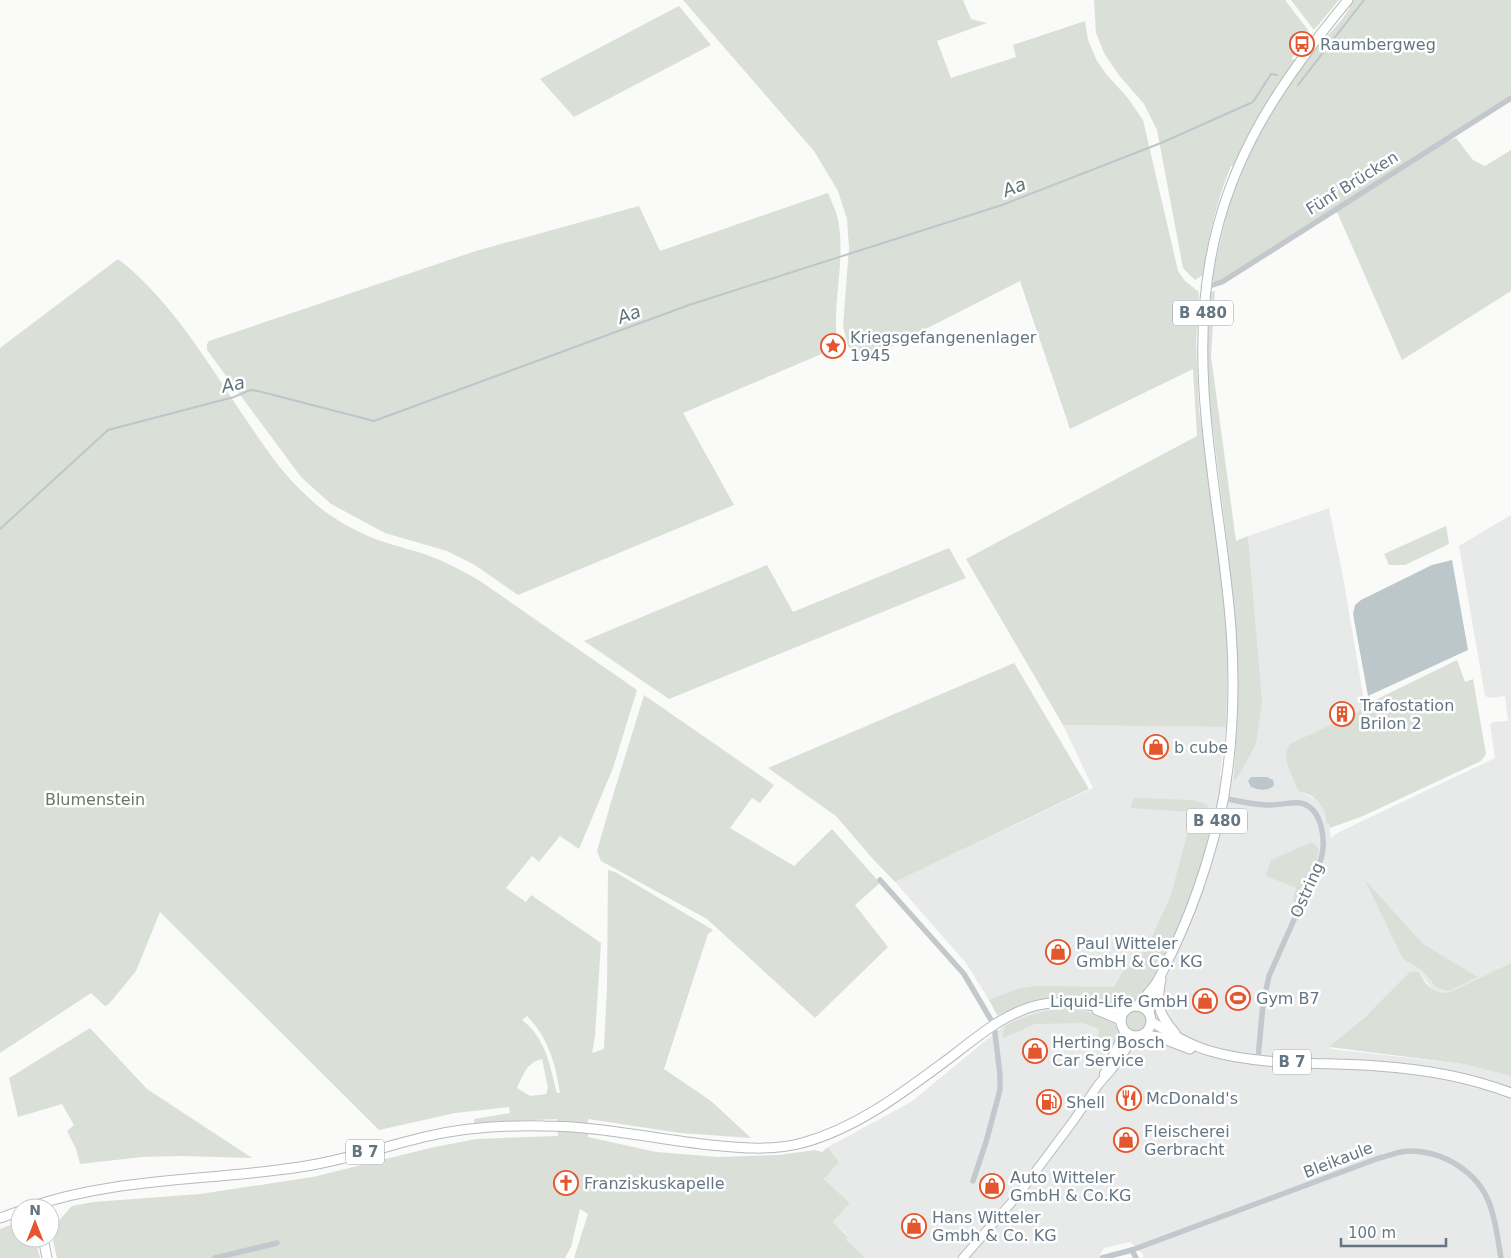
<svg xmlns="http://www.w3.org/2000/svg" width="1511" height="1258" font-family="'DejaVu Sans',sans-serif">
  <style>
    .built { fill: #e8e9e9 }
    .green { fill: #dadfd7; fill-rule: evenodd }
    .water { fill: #bbc7cb }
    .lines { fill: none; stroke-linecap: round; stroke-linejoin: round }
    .stream { stroke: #bbc7cb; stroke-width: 2 }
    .secondary-casing { stroke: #b3babf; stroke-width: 10 }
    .primary-casing { stroke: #b5babe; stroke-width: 11 }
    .street { stroke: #c3c8cc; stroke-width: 5.5 }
    .secondary { stroke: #fff; stroke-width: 8 }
    .primary { stroke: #fff; stroke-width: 9 }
    .labels { text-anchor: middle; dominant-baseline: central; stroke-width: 5; stroke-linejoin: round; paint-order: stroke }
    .shield { fill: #fff; stroke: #939fa8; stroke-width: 1 }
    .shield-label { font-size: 15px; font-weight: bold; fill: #657683 }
    .poi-label { font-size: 16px; fill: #657683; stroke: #fff; text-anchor: start }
    .street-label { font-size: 16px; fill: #657683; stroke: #fff }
    .park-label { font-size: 16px; fill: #687a64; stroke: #fff }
    .water-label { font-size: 18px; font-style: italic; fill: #60757c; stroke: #fff }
  </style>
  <rect width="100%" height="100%" fill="#fafaf8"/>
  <polygon class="built" points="1329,508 1343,577 1365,706 1354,714 1302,793 1315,799 1322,806 1329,824 1331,838 1339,832 1495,758 1490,724 1493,722 1508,721 1505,696 1490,698 1485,696 1459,546 1511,515 1511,963 1448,993 1439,993 1432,989 1419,972 1385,999 1329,1047 1331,1049 1463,1064 1511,1076 1511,1258 1143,1258 1143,1254 1130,1242 1104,1248 1098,1258 865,1258 845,1240 848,1236 833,1222 850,1203 824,1179 839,1162 828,1147 911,1102 1002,1027 994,1008 966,963 895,882 1093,788 1063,725 1226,727 1220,776 1236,780 1256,742 1258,723 1256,634 1248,536"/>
  <g class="green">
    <polygon points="683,0 963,0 971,19 987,23 937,41 951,78 1016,57 1013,45 1085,21 1088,40 1097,61 1107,75 1127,97 1143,120 1178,271 1185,281 1199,292 1196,343 1199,409 1220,562 1226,628 1228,665 1226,727 1063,725 966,559 1197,436 1193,369 1070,429 1020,281 857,364 848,346 843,326 849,248 847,219 838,191 814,151"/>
    <path d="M1094,0H1285L1308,30L1310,37L1291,59L1304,61C1320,40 1344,24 1353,0H1511V95L1437,144L1456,138L1473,160L1485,166L1511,150V291L1402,360L1338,214L1333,209L1216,283L1211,279L1228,208L1242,168L1231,166C1217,200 1208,238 1203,275L1195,280L1183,268L1157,130L1144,104L1118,74L1104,53L1096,33Z"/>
    <polygon points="1291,0 1339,0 1314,30"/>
    <polygon points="679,6 711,45 574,117 540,79"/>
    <path d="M828,193C832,203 838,214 839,226C845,266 831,307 838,347L683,413L734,505L518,595L475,565L447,551L385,533L331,504L301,477L207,350V344L209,341L476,251L639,206L660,251Z"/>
    <path d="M118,259C172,301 207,362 245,418C264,446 282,474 308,497C325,514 346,526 368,536C384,543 401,547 418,552C440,559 460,569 480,581L637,690L613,768L579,849L560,836L539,862L532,856L506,888L526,902L531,895L601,943L595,1036L592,1053L604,1049L607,987L608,870L615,872L713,930L708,934L664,1069L711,1101L751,1138L680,1133L588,1119V1137L656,1152L718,1157L779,1155L815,1150L822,1152L828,1147L839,1162L824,1179L850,1203L833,1222L848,1237L846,1240L865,1258H574L588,1214L580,1209L571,1247L565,1258H57L53,1241L56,1224L72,1206L93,1202L200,1194L313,1177L430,1148L476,1139L558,1136L557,1119L474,1123V1119L510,1113L509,1107L455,1113L379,1130L160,912L136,971L109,1004L105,1006L91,993L0,1053V348ZM527,1016C548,1037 556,1065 560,1093H557C550,1066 546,1038 522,1020ZM542,1059L548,1088L546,1094L530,1096L517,1088C523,1075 527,1062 542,1059Z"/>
    <polygon points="1215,291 1211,356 1236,541 1248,536 1262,702 1256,744 1236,780 1233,779 1235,757 1238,703 1236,647 1228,552 1207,380 1208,317 1210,292"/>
    <polygon points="1446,526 1449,544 1405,565 1389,565 1384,554"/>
    <polygon points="949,548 966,578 669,699 584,641 767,565 793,612"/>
    <path d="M1457,660L1465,682L1473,679L1486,754L1481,761L1363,816L1330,828L1329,824L1326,823C1328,813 1319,800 1310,795C1305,793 1302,794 1298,790C1293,776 1280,758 1290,744L1354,714L1373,701Z"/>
    <polygon points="1014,663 1089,789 895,882 872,858 836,816 768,768"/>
    <polygon points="644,695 774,785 760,803 752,798 730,828 794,866 832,829 880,883 855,905 888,947 815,1018 707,919 601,861 597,851 611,802"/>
    <path d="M1134,798L1193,800L1206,804L1212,812C1206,864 1185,913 1162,960C1156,973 1148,994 1135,1001C1120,1008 1084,996 1067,996C1042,996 1019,1005 997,1015L989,1000L1017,989L1035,986L1114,987L1123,971L1135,964L1152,937L1171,895L1193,812L1130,808Z"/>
    <polygon points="1312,842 1319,849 1317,858 1296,902 1293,900 1296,888 1266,876 1271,860"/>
    <polygon points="1365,880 1422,943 1477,977 1449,991 1437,988 1422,970 1403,959"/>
    <path d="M1511,963V1076L1463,1064L1329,1047L1331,1045L1366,1016L1410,972H1419C1426,985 1432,993 1448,993Z"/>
    <path d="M1069,1008L1098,1014L1113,1021L1119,1033L1112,1047L1098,1039L1099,1029L1083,1023L1035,1024L1003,1038V1033L1005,1026C1026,1015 1045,1010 1069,1008Z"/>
    <circle cx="1137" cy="1021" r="12"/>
    <polygon points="90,1028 147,1089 252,1158 181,1156 142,1157 80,1164 76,1149 67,1131 74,1125 62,1104 18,1117 9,1078"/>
    <polygon points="20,1221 20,1238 35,1238 40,1258 0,1258 0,1229"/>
  </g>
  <g class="water">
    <polygon points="1452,560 1468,650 1368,696 1353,614 1355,605 1361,600 1432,565"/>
    <path d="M1251,777H1267L1273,780L1274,785C1269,792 1258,790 1251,787L1248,781Z"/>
  </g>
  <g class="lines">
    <g class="stream">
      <polyline points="1298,85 1364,0"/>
      <polyline points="0,529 108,430 234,397 250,390 258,391 374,421 689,305 1002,205 1161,143 1253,102 1271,74 1277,75"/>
    </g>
    <defs>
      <g id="secondary">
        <polyline points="1104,1074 1125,1031"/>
        <polyline points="963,1258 1018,1195 1074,1120 1098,1085 1112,1069 1129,1045 1138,1037"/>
      </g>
      <g id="primary">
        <path d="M1161,979C1156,1004 1158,1014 1175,1033"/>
        <circle cx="1136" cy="1021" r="15"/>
        <path d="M1137,1006C1143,999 1149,993 1155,985C1162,975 1166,963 1172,952C1185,925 1196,897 1205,868C1212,844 1220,819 1224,795C1233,741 1235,684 1231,629C1222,507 1188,385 1210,262C1228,157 1282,80 1348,0"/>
        <polyline points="1097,1010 1121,1020"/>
        <polyline points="1149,1012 1155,986"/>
        <path d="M1152,1022C1170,1033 1189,1045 1210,1051C1261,1066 1323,1062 1377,1066C1422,1069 1469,1077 1511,1093"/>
        <polyline points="1143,1035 1159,1037 1190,1049"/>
        <path d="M27,1208C115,1177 209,1181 300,1167C342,1161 383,1147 424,1137C462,1128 504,1125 544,1126C599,1126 655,1139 710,1145C740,1148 773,1151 802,1143C858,1128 905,1091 951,1057C977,1037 1002,1015 1034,1006C1064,998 1096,1007 1126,1010"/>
        <polyline points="0,1218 20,1211"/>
        <polyline points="43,1238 47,1258"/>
      </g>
    </defs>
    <use href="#secondary" class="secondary-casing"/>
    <use href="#primary" class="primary-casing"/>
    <g class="street">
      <polyline points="1206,287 1222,282 1511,98"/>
      <path d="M1223,798C1239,801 1254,805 1269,805C1280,805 1290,802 1300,803C1323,807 1326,842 1321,859L1269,976L1263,1004L1258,1059"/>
      <polyline points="880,880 964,974 994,1025 1000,1075 1000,1090 986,1142 973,1181"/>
      <polyline points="1132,1250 1136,1258"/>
      <polyline points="215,1258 277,1243"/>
      <path d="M1102,1258L1132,1250L1379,1158C1389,1156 1399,1151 1409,1151C1444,1151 1478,1172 1490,1205C1496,1222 1498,1240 1501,1258"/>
    </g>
    <use href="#secondary" class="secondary"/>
    <use href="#primary" class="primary"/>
  </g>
  <defs>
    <symbol id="bus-ring" viewBox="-11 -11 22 22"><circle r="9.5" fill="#fff" stroke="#e4572e" stroke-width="1.5"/><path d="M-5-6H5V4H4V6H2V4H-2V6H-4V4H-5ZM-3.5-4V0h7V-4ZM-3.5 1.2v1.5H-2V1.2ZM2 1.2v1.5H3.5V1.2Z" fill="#e4572e"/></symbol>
    <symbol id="sight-ring" viewBox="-11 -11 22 22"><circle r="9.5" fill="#fff" stroke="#e4572e" stroke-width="1.5"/><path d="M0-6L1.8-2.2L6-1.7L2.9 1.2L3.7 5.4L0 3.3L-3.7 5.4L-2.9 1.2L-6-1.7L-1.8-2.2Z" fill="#e4572e"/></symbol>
    <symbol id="building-ring" viewBox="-11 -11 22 22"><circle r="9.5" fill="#fff" stroke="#e4572e" stroke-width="1.5"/><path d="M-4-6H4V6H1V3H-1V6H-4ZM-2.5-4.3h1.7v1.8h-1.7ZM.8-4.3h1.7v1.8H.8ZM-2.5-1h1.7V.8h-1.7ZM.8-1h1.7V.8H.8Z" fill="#e4572e"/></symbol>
    <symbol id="shop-ring" viewBox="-11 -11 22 22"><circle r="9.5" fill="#fff" stroke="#e4572e" stroke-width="1.5"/><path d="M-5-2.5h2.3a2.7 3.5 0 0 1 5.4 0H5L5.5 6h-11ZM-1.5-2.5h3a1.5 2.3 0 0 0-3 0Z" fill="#e4572e"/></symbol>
    <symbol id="stadium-ring" viewBox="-11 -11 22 22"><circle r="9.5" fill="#fff" stroke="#e4572e" stroke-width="1.5"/><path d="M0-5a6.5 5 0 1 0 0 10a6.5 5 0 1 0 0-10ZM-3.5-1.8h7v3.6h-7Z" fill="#e4572e"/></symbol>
    <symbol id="restaurant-ring" viewBox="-11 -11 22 22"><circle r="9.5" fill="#fff" stroke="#e4572e" stroke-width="1.5"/><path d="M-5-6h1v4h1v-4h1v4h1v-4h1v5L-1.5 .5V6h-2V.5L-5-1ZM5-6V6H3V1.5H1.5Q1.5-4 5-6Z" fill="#e4572e"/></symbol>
    <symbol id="fuel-ring" viewBox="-11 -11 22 22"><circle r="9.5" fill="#fff" stroke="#e4572e" stroke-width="1.5"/><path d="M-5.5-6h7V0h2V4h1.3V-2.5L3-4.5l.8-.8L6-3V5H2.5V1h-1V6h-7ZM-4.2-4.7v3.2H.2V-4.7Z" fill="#e4572e"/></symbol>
    <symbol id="church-ring" viewBox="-11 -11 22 22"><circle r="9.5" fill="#fff" stroke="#e4572e" stroke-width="1.5"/><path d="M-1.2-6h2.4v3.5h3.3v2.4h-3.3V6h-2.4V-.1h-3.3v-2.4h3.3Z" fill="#e4572e"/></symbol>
  </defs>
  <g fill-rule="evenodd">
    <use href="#bus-ring" x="1288" y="30" width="28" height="28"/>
    <use href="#sight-ring" x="819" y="332" width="28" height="28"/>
    <use href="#building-ring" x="1328" y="700" width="28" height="28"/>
    <use href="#shop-ring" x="1142" y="733" width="28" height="28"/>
    <use href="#shop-ring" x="1044" y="938" width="28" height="28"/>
    <use href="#stadium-ring" x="1224" y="984" width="28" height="28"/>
    <use href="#shop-ring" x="1191" y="987" width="28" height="28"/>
    <use href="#shop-ring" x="1021" y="1037" width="28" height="28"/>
    <use href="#restaurant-ring" x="1115" y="1084" width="28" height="28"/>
    <use href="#fuel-ring" x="1035" y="1088" width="28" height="28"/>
    <use href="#shop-ring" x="1112" y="1126" width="28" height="28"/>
    <use href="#church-ring" x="552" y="1169" width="28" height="28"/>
    <use href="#shop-ring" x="978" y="1172" width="28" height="28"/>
    <use href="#shop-ring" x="900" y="1212" width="28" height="28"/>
  </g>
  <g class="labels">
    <g class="shield">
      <rect x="1173" y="300.5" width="60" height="25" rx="4"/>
      <rect x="1187" y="808.5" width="60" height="25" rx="4"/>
      <rect x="1273" y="1049.5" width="38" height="25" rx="4"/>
      <rect x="346" y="1139.5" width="38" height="25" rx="4"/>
    </g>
    <g class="shield-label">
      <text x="1203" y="313">B 480</text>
      <text x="1217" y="821">B 480</text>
      <text x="1292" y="1062">B 7</text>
      <text x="365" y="1152">B 7</text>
    </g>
    <g class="poi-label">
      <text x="1320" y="44">Raumbergweg</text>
      <text x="850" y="337">Kriegsgefangenenlager<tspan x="850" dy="18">1945</tspan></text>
      <text x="1360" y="705">Trafostation<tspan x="1360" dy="18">Brilon 2</tspan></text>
      <text x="1174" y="747">b cube</text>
      <text x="1076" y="943">Paul Witteler<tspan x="1076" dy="18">GmbH &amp; Co. KG</tspan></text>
      <text x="1256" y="998">Gym B7</text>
      <text x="1188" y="1001" text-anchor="end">Liquid-Life GmbH</text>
      <text x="1052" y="1042">Herting Bosch<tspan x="1052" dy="18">Car Service</tspan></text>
      <text x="1146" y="1098">McDonald's</text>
      <text x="1066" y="1102">Shell</text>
      <text x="1144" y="1131">Fleischerei<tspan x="1144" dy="18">Gerbracht</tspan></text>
      <text x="1010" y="1177">Auto Witteler<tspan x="1010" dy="18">GmbH &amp; Co.KG</tspan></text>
      <text x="584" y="1183">Franziskuskapelle</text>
      <text x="932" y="1217">Hans Witteler<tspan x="932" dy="18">Gmbh &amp; Co. KG</tspan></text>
    </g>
    <g class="street-label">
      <text transform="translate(1352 183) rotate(-32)">Fünf Brücken</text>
      <text transform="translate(1307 890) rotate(-66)">Ostring</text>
      <text transform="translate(1338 1160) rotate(-21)">Bleikaule</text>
    </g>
    <g class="park-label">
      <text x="95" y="799">Blumenstein</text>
    </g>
    <g class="water-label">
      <text transform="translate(1014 187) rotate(-21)">Aa</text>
      <text transform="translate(629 314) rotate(-20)">Aa</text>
      <text transform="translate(233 384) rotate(-12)">Aa</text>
    </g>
  </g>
  <g transform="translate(35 1223)"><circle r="24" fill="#ffffff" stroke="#c1c8cd"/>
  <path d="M0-4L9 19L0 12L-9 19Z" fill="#e4572e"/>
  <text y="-8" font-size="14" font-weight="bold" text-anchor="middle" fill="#657683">N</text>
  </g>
  <path d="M1341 1238v8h105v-8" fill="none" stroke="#657683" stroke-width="2.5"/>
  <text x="1348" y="1238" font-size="15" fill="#657683" stroke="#ffffff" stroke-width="4" paint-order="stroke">100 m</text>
</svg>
